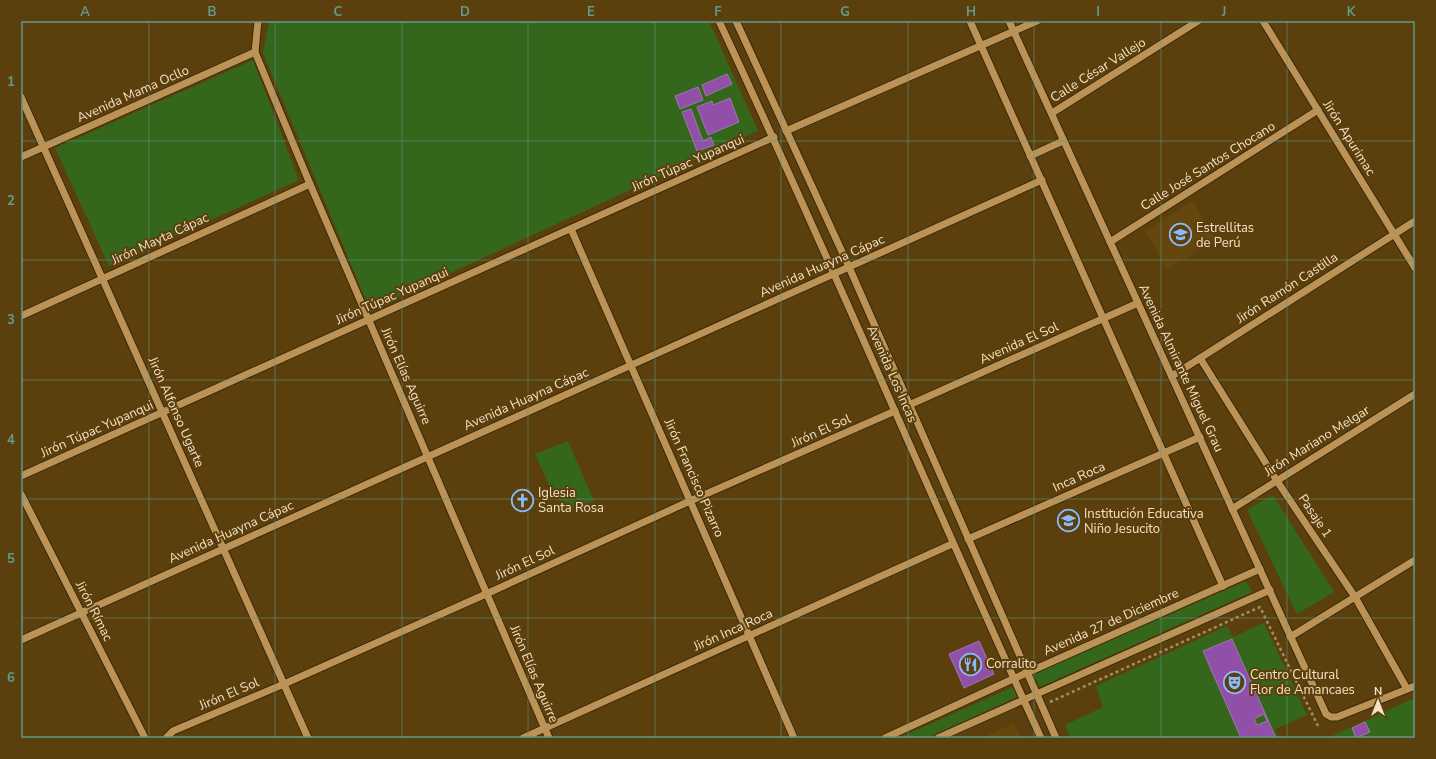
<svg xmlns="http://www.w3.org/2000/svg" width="1436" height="759" font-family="'Nunito Sans',sans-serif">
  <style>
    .built { fill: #65460c }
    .green { fill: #34661c }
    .building { fill: #914fa7; stroke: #9f77ad; fill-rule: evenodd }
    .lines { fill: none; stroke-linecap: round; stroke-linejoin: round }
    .minor-casing { stroke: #3b2806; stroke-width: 9 }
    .path { stroke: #a48c63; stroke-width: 2.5; stroke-dasharray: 3 3; stroke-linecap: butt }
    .minor { stroke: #bb9356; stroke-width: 7 }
    .grid { fill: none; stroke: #609b8c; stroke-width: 1; stroke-opacity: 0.55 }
    .labels { text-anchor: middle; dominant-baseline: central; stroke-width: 4; stroke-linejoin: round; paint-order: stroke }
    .street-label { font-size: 13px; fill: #f6e1c3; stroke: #5b400e }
    .poi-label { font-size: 13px; fill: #f6e1c3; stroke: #5b400e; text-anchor: start }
    .neatline { fill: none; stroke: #609b8c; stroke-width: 1.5 }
    .grid-label { font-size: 13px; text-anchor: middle; font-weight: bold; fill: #609b8c }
  </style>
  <rect width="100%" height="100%" fill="#5b400e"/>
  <g class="built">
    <polygon points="1193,201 1216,240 1167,269 1145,231"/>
    <polygon points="1014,723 1021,738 982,738"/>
  </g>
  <g class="green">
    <polygon points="269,21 709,21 758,131 370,310 263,53"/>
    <polygon points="253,60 299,180 109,266 55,148"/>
    <polygon points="568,441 594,501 569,510 554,496 535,454"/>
    <polygon points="1273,495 1334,592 1297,614 1247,510"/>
    <polygon points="1246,581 1252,592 1040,687 1034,674"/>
    <polygon points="1264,623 1307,715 1275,729 1279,738 1071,738 1065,725 1103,707 1096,686 1227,626 1233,637"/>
    <polygon points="1013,687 1017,697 926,738 899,738"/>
    <polygon points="1410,700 1415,700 1415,738 1328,738"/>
  </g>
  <g class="building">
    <polygon points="727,74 732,84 706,96 702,85"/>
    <polygon points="698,87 703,100 680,109 675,96"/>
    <polygon points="730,98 739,122 708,135 697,107 712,101 713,105"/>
    <polygon points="691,109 703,141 711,137 714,145 697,151 682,112"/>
    <path d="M1232,639L1276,738H1241L1203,651ZM1264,714L1267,721L1257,725L1254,719Z"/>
    <polygon points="979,641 994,674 964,688 949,654"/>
    <polygon points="1365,722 1370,732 1356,738 1352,728"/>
  </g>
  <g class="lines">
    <defs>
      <g id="minor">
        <polyline points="258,21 255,52 310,184 549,738"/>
        <path d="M719,21C830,258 932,500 1041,738"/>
        <polyline points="736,21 849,267 1056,738"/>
        <polyline points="970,21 1223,586"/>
        <polyline points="1009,21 1326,714 1331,717 1337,717 1415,686"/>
        <polyline points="1263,21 1415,268"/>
        <polyline points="21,97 308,738"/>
        <polyline points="1052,113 1198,21"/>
        <polyline points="786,131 1037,21"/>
        <polyline points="1030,156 1063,141"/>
        <polyline points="21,157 255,52"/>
        <polyline points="571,229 794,738"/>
        <polyline points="1110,242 1318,110"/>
        <polyline points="21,316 310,184"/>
        <polyline points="1200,358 1277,481 1355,597 1407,689"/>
        <polyline points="1172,376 1415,221"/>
        <polyline points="909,405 1138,303"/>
        <polyline points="21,476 774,137"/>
        <polyline points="21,494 145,738"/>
        <polyline points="1232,509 1415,394"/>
        <polyline points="968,539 1200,437"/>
        <polyline points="1290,637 1415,560"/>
        <polyline points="21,640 1042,180"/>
        <polyline points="166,738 173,731 284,684 486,594 690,501 895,411"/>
        <polyline points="523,738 952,544"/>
        <polyline points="885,738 1013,679 1260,569"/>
        <polyline points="938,738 1270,590"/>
      </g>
    </defs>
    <use href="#minor" class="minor-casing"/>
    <polyline class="path" points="1050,702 1260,607 1318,726"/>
    <use href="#minor" class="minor"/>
  </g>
  <path class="grid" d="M149,21V738M275,21V738M402,21V738M528,21V738M655,21V738M781,21V738M908,21V738M1034,21V738M1161,21V738M1287,21V738M21,141H1415M21,260H1415M21,380H1415M21,499H1415M21,618H1415"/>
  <defs>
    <symbol id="school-ring" viewBox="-11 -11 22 22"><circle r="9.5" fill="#5b400e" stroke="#8bbafc" stroke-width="1.5"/><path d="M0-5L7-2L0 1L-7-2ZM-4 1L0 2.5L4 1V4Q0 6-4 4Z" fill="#8bbafc"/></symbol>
    <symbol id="church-ring" viewBox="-11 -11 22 22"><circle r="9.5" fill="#5b400e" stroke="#8bbafc" stroke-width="1.5"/><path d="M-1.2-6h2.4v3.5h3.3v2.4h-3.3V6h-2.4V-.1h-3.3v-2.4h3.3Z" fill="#8bbafc"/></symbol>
    <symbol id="restaurant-ring" viewBox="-11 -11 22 22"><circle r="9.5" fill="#5b400e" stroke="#8bbafc" stroke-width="1.5"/><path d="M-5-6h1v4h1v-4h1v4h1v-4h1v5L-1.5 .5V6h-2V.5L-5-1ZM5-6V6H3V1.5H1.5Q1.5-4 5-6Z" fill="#8bbafc"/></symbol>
    <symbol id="theatre-ring" viewBox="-11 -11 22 22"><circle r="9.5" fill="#5b400e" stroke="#8bbafc" stroke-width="1.5"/><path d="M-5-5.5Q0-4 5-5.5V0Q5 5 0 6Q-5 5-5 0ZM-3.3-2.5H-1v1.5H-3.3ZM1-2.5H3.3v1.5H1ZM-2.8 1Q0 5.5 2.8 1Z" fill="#8bbafc"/></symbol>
  </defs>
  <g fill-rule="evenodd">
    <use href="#school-ring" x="1168" y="222" width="25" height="25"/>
    <use href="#church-ring" x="510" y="488" width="25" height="25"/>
    <use href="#school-ring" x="1056" y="508" width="25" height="25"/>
    <use href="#restaurant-ring" x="958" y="652" width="25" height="25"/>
    <use href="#theatre-ring" x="1222" y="670" width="25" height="25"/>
  </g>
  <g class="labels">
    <g class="street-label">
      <text transform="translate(1098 70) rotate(-32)">Calle César Vallejo</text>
      <text transform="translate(133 94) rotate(-24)">Avenida Mama Ocllo</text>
      <text transform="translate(1349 138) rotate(58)">Jirón Apurimac</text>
      <text transform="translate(688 163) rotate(-24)">Jirón Túpac Yupanqui</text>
      <text transform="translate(1208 166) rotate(-32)">Calle José Santos Chocano</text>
      <text transform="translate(160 239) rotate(-25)">Jirón Mayta Cápac</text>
      <text transform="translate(822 266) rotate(-24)">Avenida Huayna Cápac</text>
      <text transform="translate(1287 288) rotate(-33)">Jirón Ramón Castilla</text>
      <text transform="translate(392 296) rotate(-24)">Jirón Túpac Yupanqui</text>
      <text transform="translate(1019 343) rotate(-24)">Avenida El Sol</text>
      <text transform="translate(1181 368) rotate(65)">Avenida Almirante Miguel Grau</text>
      <text transform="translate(892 374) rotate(66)">Avenida Los Incas</text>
      <text transform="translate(406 376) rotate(66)">Jirón Elías Aguirre</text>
      <text transform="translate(526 399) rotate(-24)">Avenida Huayna Cápac</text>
      <text transform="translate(176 412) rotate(66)">Jirón Alfonso Ugarte</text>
      <text transform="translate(97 429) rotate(-24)">Jirón Túpac Yupanqui</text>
      <text transform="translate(821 431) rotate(-24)">Jirón El Sol</text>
      <text transform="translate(1317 441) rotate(-32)">Jirón Mariano Melgar</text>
      <text transform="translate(1079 477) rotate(-24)">Inca Roca</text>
      <text transform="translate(694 478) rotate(66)">Jirón Francisco Pizarro</text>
      <text transform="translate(1315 516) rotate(56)">Pasaje 1</text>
      <text transform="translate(231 532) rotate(-24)">Avenida Huayna Cápac</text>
      <text transform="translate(525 563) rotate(-25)">Jirón El Sol</text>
      <text transform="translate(94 611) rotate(63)">Jirón Rímac</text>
      <text transform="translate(1111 622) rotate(-24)">Avenida 27 de Diciembre</text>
      <text transform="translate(733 630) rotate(-24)">Jirón Inca Roca</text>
      <text transform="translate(534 674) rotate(67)">Jirón Elías Aguirre</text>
      <text transform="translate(229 694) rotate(-23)">Jirón El Sol</text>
    </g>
    <g class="poi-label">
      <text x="1196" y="228">Estrellitas<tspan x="1196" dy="15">de Perú</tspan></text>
      <text x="538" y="493">Iglesia<tspan x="538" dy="15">Santa Rosa</tspan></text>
      <text x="1084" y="514">Institución Educativa<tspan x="1084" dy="15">Niño Jesucito</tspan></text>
      <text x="986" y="664">Corralito</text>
      <text x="1250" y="675">Centro Cultural<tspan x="1250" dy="15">Flor de Amancaes</tspan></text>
    </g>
  </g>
  <rect width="1436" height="759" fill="none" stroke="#5b400e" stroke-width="44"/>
  <g transform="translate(1378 701)" stroke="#5b400e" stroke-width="3" paint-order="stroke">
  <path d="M0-3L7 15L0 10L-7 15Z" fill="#f6e1c3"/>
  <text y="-6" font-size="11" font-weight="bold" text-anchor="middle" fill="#f6e1c3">N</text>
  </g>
  <rect x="22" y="22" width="1392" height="715" class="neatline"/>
  <g class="grid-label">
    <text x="85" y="16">A</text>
    <text x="212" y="16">B</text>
    <text x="338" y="16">C</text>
    <text x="465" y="16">D</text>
    <text x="591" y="16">E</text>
    <text x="718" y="16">F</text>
    <text x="845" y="16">G</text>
    <text x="971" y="16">H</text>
    <text x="1098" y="16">I</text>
    <text x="1224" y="16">J</text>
    <text x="1351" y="16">K</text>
    <text x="11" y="86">1</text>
    <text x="11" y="205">2</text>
    <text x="11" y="324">3</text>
    <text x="11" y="444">4</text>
    <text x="11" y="563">5</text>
    <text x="11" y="682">6</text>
  </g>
</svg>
